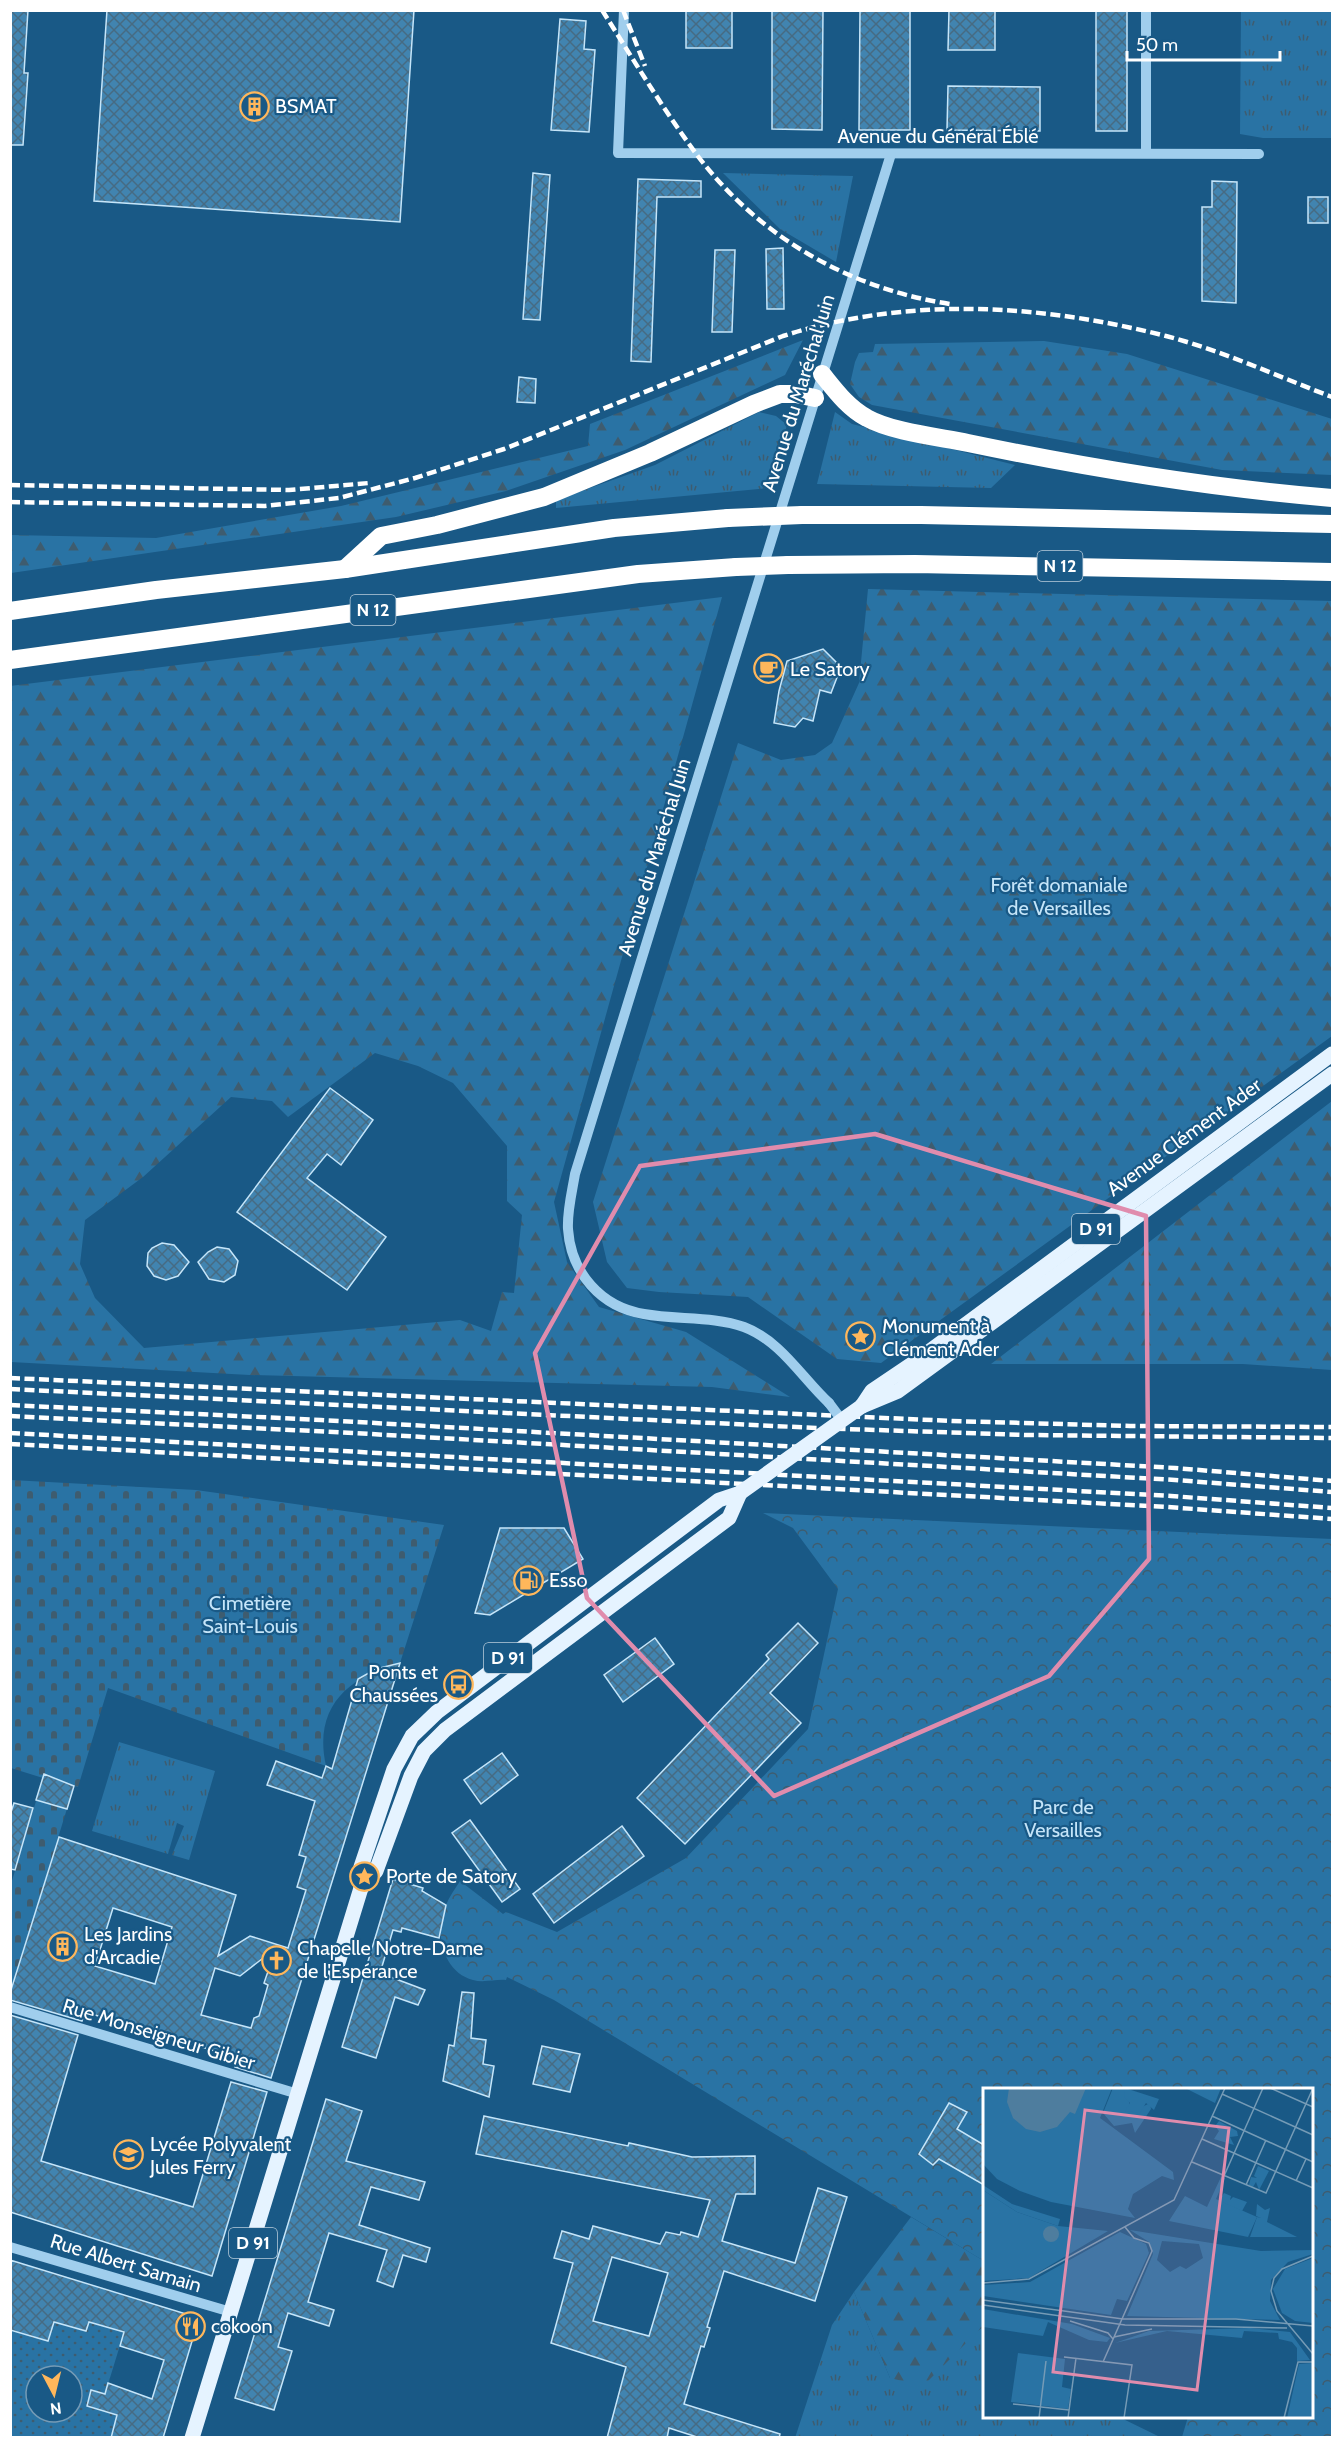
<svg xmlns="http://www.w3.org/2000/svg" width="1343" height="2448" font-family="Cabin,sans-serif">
  <style>
    .grass { fill: url(#grass-tufts) }
    .forest { fill: url(#forest-firs); fill-rule: evenodd }
    .cemetery { fill: url(#cemetery-stones) }
    .park { fill: url(#park-crowns) }
    .garden { fill: url(#garden-dots); fill-rule: evenodd }
    .building { fill: url(#building-cross-hatch); stroke: #c5e5f9; stroke-width: 1.5; fill-rule: evenodd }
    .lines { fill: none; stroke-linecap: round; stroke-linejoin: round }
    .minor { stroke: #a0ceed; stroke-width: 10 }
    .major { stroke: #e5f3ff; stroke-width: 15 }
    .highway { stroke: #fff; stroke-width: 18 }
    .rail { stroke: #fff; stroke-width: 4.5; stroke-dasharray: 10 4.5; stroke-linecap: butt }
    .minor-bridge { stroke: #a0ceed; stroke-width: 10 }
    .major-bridge { stroke: #e5f3ff; stroke-width: 15 }
    .highway-bridge { stroke: #fff; stroke-width: 18 }
    .marked { fill: none; stroke: #e08cad; stroke-width: 4.5; stroke-linejoin: round }
    .labels { text-anchor: middle; dominant-baseline: central; stroke-width: 4.5; stroke-linejoin: round; paint-order: stroke }
    .shield { fill: #195986; stroke: #bacddb; stroke-width: 1.5 }
    .shield-label { font-size: 18px; font-weight: bold; fill: #fff }
    .poi-label { font-size: 20px; fill: #fff; stroke: #195986; text-anchor: start }
    .street-label { font-size: 20px; fill: #fff; stroke: #195986 }
    .park-label { font-size: 20px; fill: #c5e5f9; stroke: #195986 }
    .inset-road { fill: none; stroke: #759bb6; stroke-width: 1.5 }
    .view { fill: #e08cad; fill-opacity: 0.15; stroke: #e08cad; stroke-width: 3 }
    .inset-edge { fill: none; stroke: #fff; stroke-width: 3 }
  </style>
  <defs>
    <pattern id="grass-tufts" width="24" height="20" patternUnits="userSpaceOnUse" patternTransform="scale(1.5)"><rect width="24" height="20" fill="#2973a4"/><path d="M3 7l-1-3M5 7V3M7 7l1-3M15 17l-1-3M17 17v-4M19 17l1-3" fill="none" stroke="#3e5c6f"/></pattern>
    <pattern id="forest-firs" width="22" height="20" patternUnits="userSpaceOnUse" patternTransform="scale(1.5)"><rect width="22" height="20" fill="#2973a4"/><path d="M5 1l3.5 6h-7zM16 11l3.5 6h-7z" fill="#3e5c6f"/></pattern>
    <pattern id="cemetery-stones" width="16" height="16" patternUnits="userSpaceOnUse" patternTransform="scale(1.5)"><rect width="16" height="16" fill="#2973a4"/><path d="M2 7V4a2 2 0 0 1 4 0v3zM10 15v-3a2 2 0 0 1 4 0v3z" fill="#3e5c6f"/></pattern>
    <pattern id="park-crowns" width="20" height="18" patternUnits="userSpaceOnUse" patternTransform="scale(1.5)"><rect width="20" height="18" fill="#2973a4"/><path d="M2 6a3 3 0 1 1 6 0M12 15a3 3 0 1 1 6 0" fill="none" stroke="#3e5c6f"/></pattern>
    <pattern id="garden-dots" width="8" height="8" patternUnits="userSpaceOnUse" patternTransform="scale(1.5)"><rect width="8" height="8" fill="#2973a4"/><path d="M2 2h.1M6 6h.1" fill="none" stroke="#3e5c6f" stroke-width="1.8" stroke-linecap="round"/></pattern>
    <pattern id="building-cross-hatch" width="8" height="8" patternUnits="userSpaceOnUse" patternTransform="scale(1.5)"><rect width="8" height="8" fill="#4184b0"/><path d="M0 0l8 8M0 8l8-8" fill="none" stroke="#466b83"/></pattern>
  </defs>
  <rect width="100%" height="100%" fill="#195986"/>
  <g class="grass">
    <polygon points="1241,11 1332,11 1332,138 1263,138 1240,134"/>
    <polygon points="723,173 853,176 836,262 780,229"/>
    <polygon points="759,412 776,416 787,425 768,488 556,508 556,500 655,465"/>
    <polygon points="835,412 852,424 1015,465 991,488 817,484"/>
    <polygon points="119,1742 215,1771 189,1860 172,1855 184,1826 177,1823 168,1854 92,1831"/>
    <polygon points="854,2292 890,2378 984,2327 984,2416 1119,2417 1160,2437 795,2438 832,2325"/>
  </g>
  <g class="forest">
    <polygon points="803,340 785,375 625,450 506,491 396,517 11,573 11,535 156,538 341,506 588,446 590,424"/>
    <polygon points="1044,341 1127,354 1332,419 1332,475 1222,470 872,405 859,397 850,384 855,362 859,353 873,352 875,344"/>
    <polygon points="868,589 1332,601 1332,1036 881,1363 837,1359 748,1297 659,1292 627,1288 607,1262 593,1202 738,743 781,760 815,755 832,743 859,683"/>
    <path d="M722,597L554,1202L567,1262L599,1307L686,1332L790,1397L712,1387L250,1375L11,1362L10,686ZM375,1053L418,1066L453,1083L507,1146V1201L522,1215L514,1293L502,1292L491,1331L460,1320L144,1348L95,1298L80,1264L85,1220L143,1177L231,1097L272,1101L288,1117Z"/>
    <polygon points="1332,1101 1332,1370 1243,1364 991,1364"/>
    <polygon points="911,2217 984,2261 984,2327 982,2327 923,2386 890,2378 854,2292"/>
  </g>
  <path class="cemetery" d="M11,1480L196,1490L444,1525L400,1663C347,1677 313,1708 326,1766L108,1688L78,1787L74,1786L11,1990V1884L43,1778L11,1768Z"/>
  <path class="park" d="M763,1513L1332,1539V2437H1182L1188,2417L1312,2416V2090H984V2261L554,2000L507,1977L506,1980C495,1979 484,1983 473,1980C442,1972 434,1931 446,1905C449,1897 455,1889 460,1881L503,1914L506,1912L557,1932L686,1858L808,1729L838,1589L793,1528Z"/>
  <path class="garden" d="M90,2319L112,2329L117,2327L125,2329L105,2394L91,2390L87,2405L118,2415L111,2437H11L10,2330L48,2341L54,2322L85,2331ZM36,2376H72V2412H36Z"/>
  <g class="building">
    <polygon points="10,10 28,10 24,73 28,73 23,145 10,145"/>
    <polygon points="107,10 414,10 400,222 94,201"/>
    <rect x="686" y="10" width="46" height="38"/>
    <polygon points="772,10 823,10 822,130 772,129"/>
    <polygon points="860,10 910,10 910,130 859,130"/>
    <polygon points="949,10 995,10 995,50 948,50"/>
    <rect x="1096" y="10" width="31" height="121"/>
    <polygon points="560,19 586,21 584,49 595,50 589,132 551,130"/>
    <polygon points="948,86 1040,87 1040,131 947,130"/>
    <polygon points="533,173 550,175 540,320 523,319"/>
    <polygon points="638,179 701,181 701,197 657,197 651,362 631,361"/>
    <polygon points="1212,181 1237,182 1236,303 1202,301 1202,207 1212,207"/>
    <rect x="1308" y="197" width="20" height="26"/>
    <polygon points="783,248 784,309 767,309 766,249"/>
    <polygon points="715,250 735,250 732,332 712,332"/>
    <polygon points="519,377 536,379 535,403 517,402"/>
    <polygon points="823,649 841,667 831,693 820,690 813,721 803,718 795,727 774,723 779,691 787,661"/>
    <polygon points="330,1088 373,1120 341,1165 327,1154 307,1178 386,1237 347,1290 237,1212"/>
    <polygon points="162,1243 174,1245 189,1262 178,1276 166,1280 154,1276 147,1266 148,1253 152,1248"/>
    <polygon points="217,1247 229,1249 238,1261 235,1275 224,1282 209,1279 198,1262 208,1252"/>
    <polygon points="500,1528 564,1528 583,1559 490,1615 475,1613"/>
    <polygon points="798,1623 818,1643 770,1693 801,1723 685,1844 637,1798 769,1659 766,1655"/>
    <polygon points="655,1638 674,1664 623,1702 604,1675"/>
    <path d="M400,1663L271,2078L235,2067L238,2058L85,2012L82,2021L10,2000V1993L59,1837L236,1895L218,1956L250,1936L288,1948L306,1890L297,1887L306,1857L299,1855L315,1801L267,1785L276,1761L322,1778L326,1766L332,1769L358,1679L376,1669ZM113,1908L172,1927L155,1984L95,1966ZM276,1948L264,1983L268,1985L259,2016L254,2018L251,2028L201,2015L215,1968L240,1976Z"/>
    <polygon points="502,1753 518,1775 481,1804 464,1780"/>
    <polygon points="44,1774 74,1786 67,1809 36,1800"/>
    <polygon points="14,1803 33,1808 15,1870 10,1869 10,1815"/>
    <polygon points="470,1820 520,1889 502,1902 452,1833"/>
    <polygon points="622,1826 644,1856 554,1923 533,1894"/>
    <polygon points="393,1879 423,1888 422,1891 446,1905 439,1938 402,1928 401,1932 393,1930 380,1973 425,1990 418,2005 395,1997 376,2058 342,2047"/>
    <polygon points="462,1992 474,1993 471,2038 486,2040 483,2064 494,2066 489,2097 443,2081 449,2045 454,2046"/>
    <polygon points="10,2015 78,2035 41,2161 193,2207 231,2082 267,2092 212,2276 10,2212"/>
    <polygon points="542,2046 580,2054 570,2092 533,2084"/>
    <polygon points="326,2099 362,2111 346,2161 425,2182 419,2200 371,2187 359,2225 430,2248 426,2262 403,2255 393,2287 377,2281 387,2250 329,2233 308,2302 334,2310 329,2326 288,2313 278,2347 292,2351 274,2410 235,2398"/>
    <polygon points="949,2103 967,2112 957,2129 984,2145 984,2185 939,2159 933,2165 919,2154"/>
    <path d="M484,2116L628,2146L629,2143L692,2157L755,2156V2194H736L722,2241L795,2263L818,2188L847,2197L815,2301L724,2271L707,2327L710,2328L704,2347L701,2346L684,2404L780,2434L779,2438H700L669,2428L667,2438H607L626,2367L551,2343L573,2263L554,2258L562,2231L589,2239L593,2226L660,2244L666,2232L680,2235L681,2232L698,2237L710,2200L476,2154ZM612,2257L668,2273L649,2336L593,2321Z"/>
    <polygon points="10,2260 199,2318 163,2438 111,2438 117,2415 87,2406 91,2390 105,2394 108,2383 152,2399 164,2360 120,2346 124,2332 89,2322 86,2331 54,2322 48,2341 10,2330"/>
  </g>
  <g class="lines">
    <g class="minor">
      <polyline points="624,10 618,153 1259,154"/>
      <polyline points="1146,153 1146,10"/>
      <path d="M829,1403C802,1378 781,1341 744,1327C713,1316 677,1320 644,1314C601,1307 571,1273 568,1229C567,1211 572,1192 575,1174L891,154"/>
      <polyline points="10,2007 298,2094"/>
      <polyline points="10,2247 231,2312"/>
    </g>
    <g class="major">
      <polyline points="862,1406 872,1391 915,1362 1332,1054"/>
      <polyline points="862,1406 898,1391 1332,1074"/>
      <polyline points="361,1888 376,1871 411,1776 424,1751 445,1730 729,1518 740,1493"/>
      <polyline points="192,2438 361,1888 361,1867 394,1769 412,1736 437,1712 719,1500 740,1493"/>
    </g>
    <g class="highway">
      <path d="M822,374C835,390 848,408 867,418C892,432 939,437 968,443C1088,468 1211,488 1332,498"/>
      <polyline points="802,515 921,515 1332,524"/>
      <polyline points="788,565 915,564 1332,572"/>
      <polyline points="345,569 381,536 437,525 544,497 650,453 754,404 780,394 796,394 815,398"/>
      <polyline points="10,611 156,590 345,569 614,528 728,518"/>
      <polyline points="10,660 638,574 736,567"/>
    </g>
    <g class="rail">
      <path d="M602,10C633,59 663,109 697,155C759,237 850,289 950,304"/>
      <polyline points="623,10 645,66"/>
      <polyline points="10,485 289,490 369,483"/>
      <path d="M10,502L265,506L339,498L415,478L504,449L783,336C908,296 1040,304 1166,336C1223,351 1277,376 1332,397"/>
      <polyline points="10,1378 952,1421 1130,1426 1332,1427"/>
      <polyline points="10,1389 816,1428 1027,1435 1332,1438"/>
      <polyline points="10,1405 321,1420 1175,1468 1332,1481"/>
      <polyline points="10,1416 353,1433 1175,1480 1332,1492"/>
      <polyline points="10,1433 1171,1496 1332,1508"/>
      <polyline points="10,1444 1167,1507 1332,1519"/>
    </g>
    <polyline class="minor-bridge" points="829,1403 841,1419"/>
    <polyline class="major-bridge" points="740,1493 862,1406"/>
    <g class="highway-bridge">
      <polyline points="728,518 802,515"/>
      <polyline points="736,567 788,565"/>
    </g>
  </g>
  <path class="marked" d="M875,1134L1146,1216L1149,1559L1049,1676L774,1796L587,1598L535,1353L640,1166Z"/>
  <defs>
    <symbol id="building-ring" viewBox="-11 -11 22 22"><circle r="9.5" fill="#195986" stroke="#ffb75b" stroke-width="1.5"/><path d="M-4-6H4V6H1V3H-1V6H-4ZM-2.5-4.3h1.7v1.8h-1.7ZM.8-4.3h1.7v1.8H.8ZM-2.5-1h1.7V.8h-1.7ZM.8-1h1.7V.8H.8Z" fill="#ffb75b"/></symbol>
    <symbol id="cafe-ring" viewBox="-11 -11 22 22"><circle r="9.5" fill="#195986" stroke="#ffb75b" stroke-width="1.5"/><path d="M-5.5-4.5H6V0H3Q3 3.5 0 3.5H-2.5Q-5.5 3.5-5.5 0ZM3-3.2v2h1.7v-2ZM-6 4.5H4V6H-6Z" fill="#ffb75b"/></symbol>
    <symbol id="sight-ring" viewBox="-11 -11 22 22"><circle r="9.5" fill="#195986" stroke="#ffb75b" stroke-width="1.5"/><path d="M0-6L1.8-2.2L6-1.7L2.9 1.2L3.7 5.4L0 3.3L-3.7 5.4L-2.9 1.2L-6-1.7L-1.8-2.2Z" fill="#ffb75b"/></symbol>
    <symbol id="fuel-ring" viewBox="-11 -11 22 22"><circle r="9.5" fill="#195986" stroke="#ffb75b" stroke-width="1.5"/><path d="M-5.5-6h7V0h2V4h1.3V-2.5L3-4.5l.8-.8L6-3V5H2.5V1h-1V6h-7ZM-4.2-4.7v3.2H.2V-4.7Z" fill="#ffb75b"/></symbol>
    <symbol id="bus-ring" viewBox="-11 -11 22 22"><circle r="9.5" fill="#195986" stroke="#ffb75b" stroke-width="1.5"/><path d="M-5-6H5V4H4V6H2V4H-2V6H-4V4H-5ZM-3.5-4V0h7V-4ZM-3.5 1.2v1.5H-2V1.2ZM2 1.2v1.5H3.5V1.2Z" fill="#ffb75b"/></symbol>
    <symbol id="church-ring" viewBox="-11 -11 22 22"><circle r="9.5" fill="#195986" stroke="#ffb75b" stroke-width="1.5"/><path d="M-1.2-6h2.4v3.5h3.3v2.4h-3.3V6h-2.4V-.1h-3.3v-2.4h3.3Z" fill="#ffb75b"/></symbol>
    <symbol id="school-ring" viewBox="-11 -11 22 22"><circle r="9.5" fill="#195986" stroke="#ffb75b" stroke-width="1.5"/><path d="M0-5L7-2L0 1L-7-2ZM-4 1L0 2.5L4 1V4Q0 6-4 4Z" fill="#ffb75b"/></symbol>
    <symbol id="restaurant-ring" viewBox="-11 -11 22 22"><circle r="9.5" fill="#195986" stroke="#ffb75b" stroke-width="1.5"/><path d="M-5-6h1v4h1v-4h1v4h1v-4h1v5L-1.5 .5V6h-2V.5L-5-1ZM5-6V6H3V1.5H1.5Q1.5-4 5-6Z" fill="#ffb75b"/></symbol>
  </defs>
  <g fill-rule="evenodd">
    <use href="#building-ring" x="238" y="90" width="33" height="33"/>
    <use href="#cafe-ring" x="752" y="652" width="33" height="33"/>
    <use href="#sight-ring" x="844" y="1320" width="33" height="33"/>
    <use href="#fuel-ring" x="512" y="1564" width="33" height="33"/>
    <use href="#bus-ring" x="442" y="1668" width="33" height="33"/>
    <use href="#sight-ring" x="348" y="1860" width="33" height="33"/>
    <use href="#building-ring" x="46" y="1930" width="33" height="33"/>
    <use href="#church-ring" x="260" y="1944" width="33" height="33"/>
    <use href="#school-ring" x="112" y="2138" width="33" height="33"/>
    <use href="#restaurant-ring" x="174" y="2310" width="33" height="33"/>
  </g>
  <g class="labels">
    <g class="shield">
      <rect x="1037.5" y="551" width="45" height="30" rx="4.5"/>
      <rect x="350.5" y="595" width="45" height="30" rx="4.5"/>
      <rect x="1072" y="1214" width="48" height="30" rx="4.5"/>
      <rect x="484" y="1643" width="48" height="30" rx="4.5"/>
      <rect x="229" y="2228" width="48" height="30" rx="4.5"/>
    </g>
    <g class="shield-label">
      <text x="1060" y="566">N 12</text>
      <text x="373" y="610">N 12</text>
      <text x="1096" y="1229">D 91</text>
      <text x="508" y="1658">D 91</text>
      <text x="253" y="2243">D 91</text>
    </g>
    <g class="poi-label">
      <text x="275" y="106">BSMAT</text>
      <text x="790" y="669">Le Satory</text>
      <text x="882" y="1326">Monument à<tspan x="882" dy="23">Clément Ader</tspan></text>
      <text x="549" y="1580">Esso</text>
      <text x="438" y="1672" text-anchor="end">Ponts et<tspan x="438" dy="23">Chaussées</tspan></text>
      <text x="386" y="1876">Porte de Satory</text>
      <text x="84" y="1934">Les Jardins<tspan x="84" dy="23">d'Arcadie</tspan></text>
      <text x="297" y="1948">Chapelle Notre-Dame<tspan x="297" dy="23">de l'Espérance</tspan></text>
      <text x="150" y="2144">Lycée Polyvalent<tspan x="150" dy="23">Jules Ferry</tspan></text>
      <text x="211" y="2326">cokoon</text>
    </g>
    <g class="street-label">
      <text x="938" y="136">Avenue du Général Éblé</text>
      <text transform="translate(798 393) rotate(-73)">Avenue du Maréchal Juin</text>
      <text transform="translate(654 857) rotate(-73)">Avenue du Maréchal Juin</text>
      <text transform="translate(1184 1137) rotate(-36)">Avenue Clément Ader</text>
      <text transform="translate(159 2034) rotate(17)">Rue Monseigneur Gibier</text>
      <text transform="translate(126 2263) rotate(17)">Rue Albert Samain</text>
    </g>
    <g class="park-label">
      <text x="1059" y="885">Forêt domaniale<tspan x="1059" dy="23">de Versailles</tspan></text>
      <text x="250" y="1603">Cimetière<tspan x="250" dy="23">Saint-Louis</tspan></text>
      <text x="1063" y="1807">Parc de<tspan x="1063" dy="23">Versailles</tspan></text>
    </g>
  </g>
  <g transform="translate(983 2088)">
    <rect width="330" height="330" fill="#195986"/>
    <path d="M130,0H142L149,24L167,15L168,21L152,45L149,35L131,38L120,25ZM241,105L248,108L247,112L250,109L264,114L259,123L236,113ZM274,116L282,122L287,120L284,134L314,149H267L274,129L278,130L273,128ZM35,265L82,271L79,299L88,301L85,321L28,314Z" fill="#2973a4"/>
    <path d="M142,0L176,11L171,22L163,15L157,25L142,23L147,15L141,9ZM0,102L34,124L75,138L125,143L46,190L0,193ZM147,142L278,163L330,162V166L305,174L288,192L287,213L297,232L144,228L170,166L166,154ZM179,153L216,156L220,170L203,181L197,178L187,184L174,172ZM137,144L163,156L166,165L144,213L134,211L128,227L0,208V197L47,194ZM330,170V235L312,233L299,225L290,201L302,181ZM0,221L89,236L127,250L124,254L106,252L65,234L60,248L0,239ZM267,240L307,244L327,272L314,273V260L309,254L296,251L295,245L261,243L259,250L184,243L132,255L166,243ZM330,275V330H304L316,276Z" fill="#2973a4" fill-rule="evenodd"/>
    <path d="M238,89L242,90L233,111L274,129L265,149L186,133L202,108L224,119Z" fill="#2973a4"/>
    <path d="M0,0H129L117,30L190,84L191,92L179,88L150,106L145,121L152,130L68,114L37,103L14,91L0,76Z" fill="#2973a4"/>
    <path d="M202,0H238L232,15ZM236,33L254,43L255,48L247,49L251,57L231,51L236,43L232,38ZM275,78L286,83L276,102L273,94L270,99L266,97L268,89L274,90L271,88ZM0,97L29,116L77,131L75,138L34,124L0,102Z" fill="#2973a4"/>
    <path d="M26,0H103L92,26L87,24L74,39L57,44L43,41L30,30L24,14ZM60 146a8 8 0 1 1 16 0a8 8 0 1 1-16 0Z" fill="#4e7d9e"/>
    <path class="inset-road" d="M287,0L330,19M239,6L330,47M229,28L330,74M219,51L330,100M209,74L283,105L330,0M241,88L280,0M313,93L323,71M263,97L283,52M330,168L299,181L291,190L288,203L294,223L330,266M0,195L46,191L191,112L242,0M0,212L140,231H253L330,238M0,217L142,237L304,240M87,233L125,245L130,251M131,249L169,241M81,269L149,277L141,330M120,274L169,163L166,155L151,150L142,139M30,316L86,322M56,330L63,273M85,330L93,270M301,330L315,274H330"/>
    <path class="view" d="M102,22L246,40L214,302L70,284Z"/>
    <rect width="330" height="330" class="inset-edge"/>
  </g>
  <rect width="1343" height="2448" fill="none" stroke="#ffffff" stroke-width="24"/>
  <g transform="translate(54 2394) rotate(173)"><circle r="28" fill="#195986" stroke="#759bb6" stroke-width="1.5"/>
  <path d="M0-4.5L10 22L0 15L-10 22Z" fill="#ffb75b"/>
  <text y="-9" font-size="16" font-weight="bold" text-anchor="middle" fill="#ffffff">N</text>
  </g>
  <path d="M1127 51v9h153v-9" fill="none" stroke="#ffffff" stroke-width="3"/>
  <text x="1136" y="51" font-size="18" fill="#ffffff" stroke="#195986" stroke-width="4.5" paint-order="stroke">50 m</text>
</svg>
